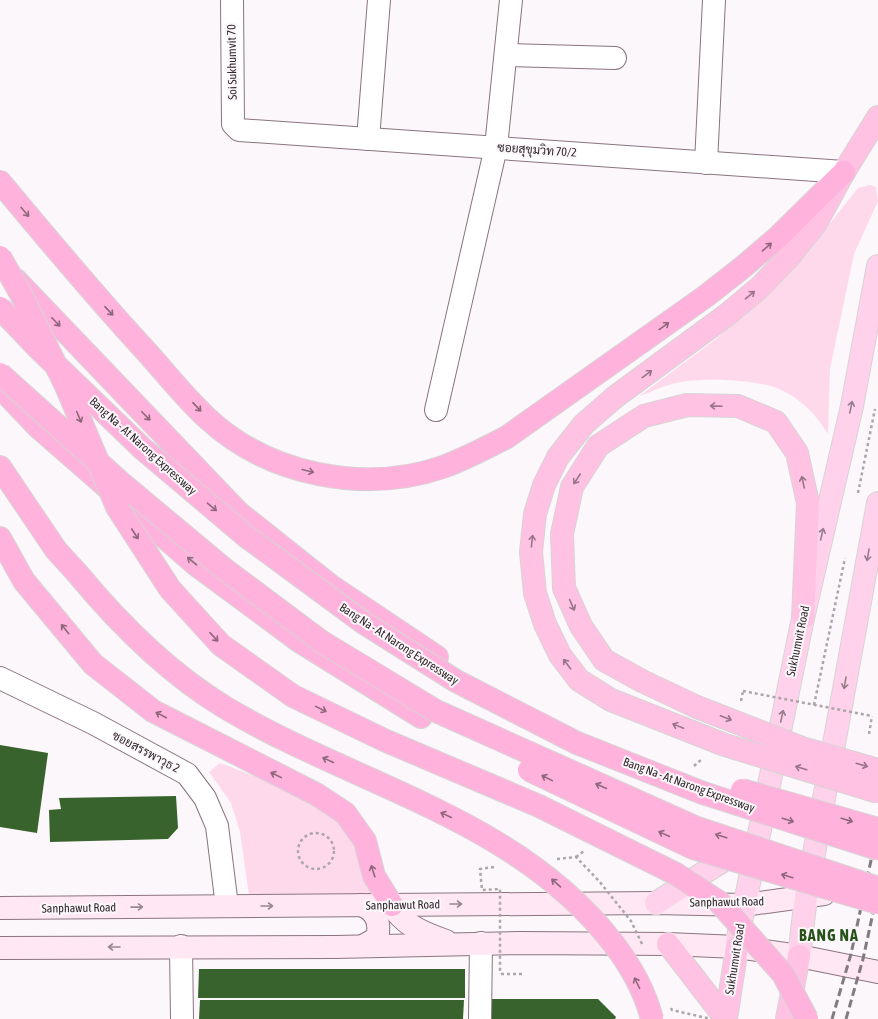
<svg xmlns="http://www.w3.org/2000/svg" width="878" height="1019" font-family="'Asap Condensed',Sarabun,sans-serif">
  <style>
    .green { fill: #fed9ec }
    .building { fill: #39632d }
    .lines { fill: none; stroke-linecap: round; stroke-linejoin: round }
    .minor-casing { stroke: #89747f; stroke-width: 24 }
    .tertiary-casing { stroke: #89747f; stroke-width: 24 }
    .secondary-casing { stroke: #89747f; stroke-width: 24 }
    .primary-casing { stroke: #d6d4d5; stroke-width: 24 }
    .trunk-casing { stroke: #d6d4d5; stroke-width: 24 }
    .motorway-casing { stroke: #d6d4d5; stroke-width: 24 }
    .path { stroke: #aca5a9; stroke-width: 2.5; stroke-dasharray: 3 3; stroke-linecap: butt }
    .minor { stroke: #fff; stroke-width: 22 }
    .tertiary { stroke: #fff; stroke-width: 22 }
    .secondary { stroke: #ffe8f4; stroke-width: 22 }
    .primary { stroke: #ffd1ea; stroke-width: 22 }
    .trunk { stroke: #ffc2e3; stroke-width: 22 }
    .motorway { stroke: #ffb3dc; stroke-width: 22 }
    .rail { stroke: #827b7f; stroke-width: 3; stroke-dasharray: 8 4; stroke-linecap: butt }
    .trunk-bridge-casing { stroke: #d6d4d5; stroke-width: 24; stroke-linecap: butt }
    .motorway-bridge-casing { stroke: #d6d4d5; stroke-width: 24; stroke-linecap: butt }
    .path-bridge { stroke: #aca5a9; stroke-width: 2.5; stroke-dasharray: 3 3; stroke-linecap: butt }
    .trunk-bridge { stroke: #ffc2e3; stroke-width: 22 }
    .motorway-bridge { stroke: #ffb3dc; stroke-width: 22 }
    .oneway { stroke: #8e677c }
    .oneway2 { stroke: #987588 }
    .oneway3 { stroke: #987c8c }
    .oneway4 { stroke: #988890 }
    .labels { text-anchor: middle; dominant-baseline: central; stroke-width: 4; stroke-linejoin: round; paint-order: stroke }
    .street-label { font-size: 12px; fill: #31282d; stroke: #fcf7fa }
    .district-label { font-size: 16px; font-weight: bold; letter-spacing: 1px; fill: #265219; stroke: #fcf7fa }
  </style>
  <rect width="100%" height="100%" fill="#fcf7fa"/>
  <g class="green">
    <path d="M870,185L876,187L878,201L854,254L830,369L828,434C816,414 800,398 779,389C757,379 699,377 676,383C663,386 650,392 638,397L716,339L795,267L858,188Z"/>
    <polygon points="220,763 287,788 352,830 374,897 249,895 240,832 231,803 209,772"/>
  </g>
  <g class="building">
    <polygon points="0,745 48,753 37,833 0,827"/>
    <polygon points="176,796 178,828 168,839 50,842 49,810 61,809 59,798"/>
    <polygon points="199,969 465,969 465,998 198,998"/>
    <polygon points="492,999 598,999 616,1017 615,1019 492,1019"/>
    <polygon points="200,1000 464,1000 463,1019 199,1019"/>
  </g>
  <g class="lines">
    <defs>
      <g id="minor">
        <polyline points="232,0 233,124 239,130 844,172"/>
        <polyline points="506,55 615,58"/>
        <polyline points="368,139 379,0"/>
        <polyline points="706,163 714,0"/>
        <polyline points="436,410 496,147 511,0"/>
        <polyline points="181,946 182,1019"/>
        <polyline points="480,1019 481,943"/>
      </g>
      <polyline id="tertiary" points="0,678 93,723 187,774 205,798 217,826 227,906"/>
      <g id="secondary">
        <path d="M361,905C376,910 381,923 377,938L363,946"/>
        <path d="M392,905C402,925 426,934 446,941"/>
        <polyline points="0,908 656,903 744,905 824,894"/>
        <polyline points="0,948 335,947 519,943 668,944 737,947 799,956 878,972"/>
      </g>
      <g id="primary">
        <polyline points="656,903 740,850"/>
        <polyline points="737,942 803,618 852,406 878,266"/>
        <polyline points="799,956 806,897 878,503"/>
      </g>
      <g id="trunk">
        <polyline points="615,397 728,314 759,288 788,258 816,223 844,172 878,117"/>
        <polyline points="598,446 644,416 687,405 738,406 776,422 797,453 808,503 803,618"/>
        <polyline points="668,944 726,1019"/>
        <polyline points="726,1019 737,947"/>
        <polyline points="787,1019 799,956"/>
      </g>
      <g id="motorway">
        <path d="M0,182C47,238 94,295 144,349C165,372 184,397 207,418C268,475 364,494 443,467C465,459 486,448 507,437L706,296L743,267L777,238L844,172"/>
        <polyline points="16,280 239,513 331,586 437,657"/>
        <polyline points="0,387 38,427 195,564 299,641 421,717"/>
        <polyline points="0,467 56,550 77,573"/>
        <polyline points="0,538 24,581 93,664 153,711 316,794 345,813 365,841 374,876 392,905"/>
      </g>
    </defs>
    <use href="#minor" class="minor-casing"/>
    <use href="#tertiary" class="tertiary-casing"/>
    <use href="#secondary" class="secondary-casing"/>
    <use href="#primary" class="primary-casing"/>
    <use href="#trunk" class="trunk-casing"/>
    <use href="#motorway" class="motorway-casing"/>
    <g class="path">
      <polyline points="858,493 875,409"/>
      <polyline points="741,701 743,691"/>
      <polyline points="814,705 845,558"/>
      <polyline points="869,734 872,716"/>
      <polyline points="694,766 702,759"/>
      <circle cx="316" cy="851" r="18"/>
      <polyline points="576,857 584,851"/>
      <polyline points="501,974 523,974"/>
    </g>
    <use href="#minor" class="minor"/>
    <use href="#tertiary" class="tertiary"/>
    <use href="#secondary" class="secondary"/>
    <use href="#primary" class="primary"/>
    <use href="#trunk" class="trunk"/>
    <use href="#motorway" class="motorway"/>
    <g class="rail">
      <polyline points="832,1019 851,954 876,837 878,817"/>
      <polyline points="846,1019 863,959 878,890"/>
    </g>
    <defs>
      <g id="trunk-bridge">
        <polyline points="615,397 584,424 558,457 544,485 535,514 531,552 535,593 545,624 560,655 579,680 611,700 725,745 878,792"/>
        <polyline points="598,446 572,487 562,534 564,588 581,626 604,660 642,681 697,707 802,748 878,770"/>
      </g>
      <g id="motorway-bridge">
        <polyline points="0,257 22,296 66,386 117,507 170,589 221,645 293,696 384,740 539,806 676,874 719,902 783,974 807,1019"/>
        <polyline points="0,308 36,346 143,449 247,537 364,623 456,681 577,743 703,793 878,849"/>
        <polyline points="0,374 120,482 223,568 322,642 436,711 697,828 878,888"/>
        <path d="M77,573C120,625 168,673 226,708C355,785 518,819 613,943C630,965 645,992 652,1019"/>
        <polyline points="529,770 693,848 878,903"/>
        <polyline points="742,790 878,829"/>
      </g>
    </defs>
    <use href="#trunk-bridge" class="trunk-bridge-casing"/>
    <use href="#motorway-bridge" class="motorway-bridge-casing"/>
    <g class="path-bridge">
      <polyline points="743,691 872,716"/>
      <polyline points="557,859 576,857 599,881 631,921 643,946"/>
      <polyline points="494,867 480,869 482,890 500,889 500,974"/>
      <polyline points="671,1008 672,1010 711,1019"/>
    </g>
    <use href="#trunk-bridge" class="trunk-bridge"/>
    <use href="#motorway-bridge" class="motorway-bridge"/>
  </g>
  <defs><path id="oneway-shaft" d="M-6 0H5M1.5-3L5.5 0L1.5 3" fill="none" stroke-width="1.6" stroke-linecap="round" stroke-linejoin="round"/></defs>
  <g class="oneway">
    <use href="#oneway-shaft" transform="translate(25 212) rotate(50)"/>
    <use href="#oneway-shaft" transform="translate(767 247) rotate(-41)"/>
    <use href="#oneway-shaft" transform="translate(109 311) rotate(47)"/>
    <use href="#oneway-shaft" transform="translate(56 322) rotate(46)"/>
    <use href="#oneway-shaft" transform="translate(664 326) rotate(-36)"/>
    <use href="#oneway-shaft" transform="translate(197 407) rotate(47)"/>
    <use href="#oneway-shaft" transform="translate(146 416) rotate(46)"/>
    <use href="#oneway-shaft" transform="translate(79 417) rotate(67)"/>
    <use href="#oneway-shaft" transform="translate(308 471) rotate(14)"/>
    <use href="#oneway-shaft" transform="translate(212 507) rotate(40)"/>
    <use href="#oneway-shaft" transform="translate(135 534) rotate(57)"/>
    <use href="#oneway-shaft" transform="translate(192 561) rotate(-140)"/>
    <use href="#oneway-shaft" transform="translate(65 629) rotate(-129)"/>
    <use href="#oneway-shaft" transform="translate(214 637) rotate(47)"/>
    <use href="#oneway-shaft" transform="translate(321 709) rotate(26)"/>
    <use href="#oneway-shaft" transform="translate(161 715) rotate(-152)"/>
    <use href="#oneway-shaft" transform="translate(328 760) rotate(-155)"/>
    <use href="#oneway-shaft" transform="translate(276 775) rotate(-154)"/>
    <use href="#oneway-shaft" transform="translate(547 778) rotate(-154)"/>
    <use href="#oneway-shaft" transform="translate(601 786) rotate(-156)"/>
    <use href="#oneway-shaft" transform="translate(446 815) rotate(-155)"/>
    <use href="#oneway-shaft" transform="translate(788 820) rotate(18)"/>
    <use href="#oneway-shaft" transform="translate(847 820) rotate(16)"/>
    <use href="#oneway-shaft" transform="translate(664 834) rotate(-155)"/>
    <use href="#oneway-shaft" transform="translate(721 836) rotate(-162)"/>
    <use href="#oneway-shaft" transform="translate(373 871) rotate(-108)"/>
    <use href="#oneway-shaft" transform="translate(787 876) rotate(-163)"/>
    <use href="#oneway-shaft" transform="translate(556 883) rotate(-139)"/>
    <use href="#oneway-shaft" transform="translate(637 983) rotate(-116)"/>
  </g>
  <g class="oneway2">
    <use href="#oneway-shaft" transform="translate(750 295) rotate(-40)"/>
    <use href="#oneway-shaft" transform="translate(647 374) rotate(-36)"/>
    <use href="#oneway-shaft" transform="translate(716 406) rotate(-178)"/>
    <use href="#oneway-shaft" transform="translate(577 479) rotate(123)"/>
    <use href="#oneway-shaft" transform="translate(803 482) rotate(-102)"/>
    <use href="#oneway-shaft" transform="translate(532 541) rotate(-84)"/>
    <use href="#oneway-shaft" transform="translate(572 605) rotate(66)"/>
    <use href="#oneway-shaft" transform="translate(567 664) rotate(-127)"/>
    <use href="#oneway-shaft" transform="translate(726 718) rotate(21)"/>
    <use href="#oneway-shaft" transform="translate(678 726) rotate(-158)"/>
    <use href="#oneway-shaft" transform="translate(862 765) rotate(16)"/>
    <use href="#oneway-shaft" transform="translate(801 768) rotate(-163)"/>
  </g>
  <g class="oneway3">
    <use href="#oneway-shaft" transform="translate(851 407) rotate(-78)"/>
    <use href="#oneway-shaft" transform="translate(822 534) rotate(-77)"/>
    <use href="#oneway-shaft" transform="translate(868 555) rotate(100)"/>
    <use href="#oneway-shaft" transform="translate(845 683) rotate(100)"/>
    <use href="#oneway-shaft" transform="translate(782 716) rotate(-78)"/>
  </g>
  <g class="oneway4">
    <use href="#oneway-shaft" transform="translate(456 904)"/>
    <use href="#oneway-shaft" transform="translate(267 906)"/>
    <use href="#oneway-shaft" transform="translate(137 907) rotate(-1)"/>
    <use href="#oneway-shaft" transform="translate(114 947) rotate(180)"/>
  </g>
  <g class="labels">
    <g class="street-label">
      <text transform="translate(232 62) rotate(-91)">Soi Sukhumvit 70</text>
      <text transform="translate(537 150) rotate(4)">ซอยสุขุมวิท 70/2</text>
      <text transform="translate(143 446) rotate(42)">Bang Na - At Narong Expressway</text>
      <text transform="translate(798 641) rotate(-78)">Sukhumvit Road</text>
      <text transform="translate(399 644) rotate(33)">Bang Na - At Narong Expressway</text>
      <text transform="translate(146 752) rotate(28)">ซอยสรรพาวุธ 2</text>
      <text transform="translate(689 785) rotate(20)">Bang Na - At Narong Expressway</text>
      <text transform="translate(727 902) rotate(-1)">Sanphawut Road</text>
      <text transform="translate(403 905) rotate(-1)">Sanphawut Road</text>
      <text transform="translate(79 908) rotate(-1)">Sanphawut Road</text>
      <text transform="translate(735 959) rotate(-81)">Sukhumvit Road</text>
    </g>
    <g class="district-label">
      <text x="829" y="935">BANG NA</text>
    </g>
  </g>
</svg>
